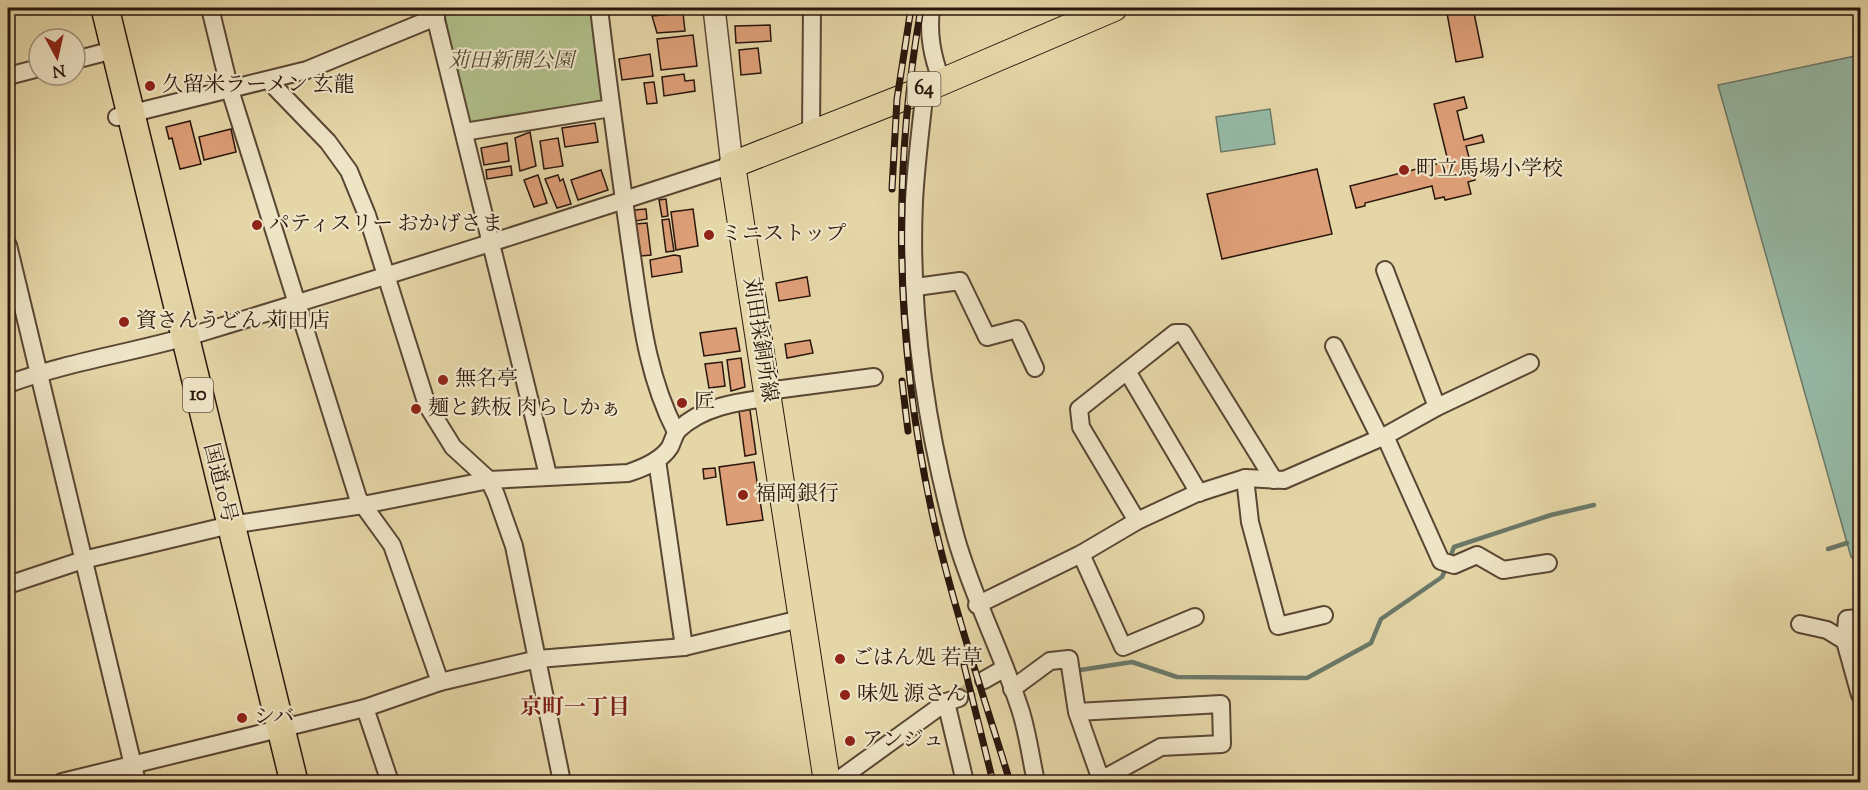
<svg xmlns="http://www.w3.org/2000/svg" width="1868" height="790" font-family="'Sorts Mill Goudy','Noto Serif JP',serif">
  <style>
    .green { fill: #b0bf8a; stroke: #6d6a4b; stroke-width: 1.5 }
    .water { fill: #96b9a6; stroke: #6b7868; stroke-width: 1.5 }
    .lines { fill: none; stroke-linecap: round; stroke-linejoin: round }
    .stream { stroke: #6b7868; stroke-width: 4.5 }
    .building { fill: #dc9e76; stroke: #2a160c; stroke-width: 1.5 }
    .minor-tunnel { stroke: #c0b088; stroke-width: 16; stroke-dasharray: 16 8; stroke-linecap: butt }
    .minor-casing { stroke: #594633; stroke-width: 20 }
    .tertiary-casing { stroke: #594633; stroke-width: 24 }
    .primary-casing { stroke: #2a160c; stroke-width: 28 }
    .trunk-casing { stroke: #2a160c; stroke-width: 30 }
    .minor { stroke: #eee4c6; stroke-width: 16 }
    .tertiary { stroke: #eee4c6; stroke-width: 21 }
    .primary { stroke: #e5d6a7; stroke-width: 26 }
    .trunk { stroke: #e5d6a7; stroke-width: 27 }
    .rail-casing { stroke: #2a160c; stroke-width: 7 }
    .rail { stroke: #eee4c6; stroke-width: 4.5; stroke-dasharray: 14; stroke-linecap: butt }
    .poi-dot { fill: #8f2418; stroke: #eee4c6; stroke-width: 2 }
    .labels { text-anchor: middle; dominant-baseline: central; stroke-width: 4.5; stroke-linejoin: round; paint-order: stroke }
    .shield { fill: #eee4c6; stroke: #655444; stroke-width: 1.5 }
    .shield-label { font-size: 20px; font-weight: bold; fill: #2a160c }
    .park-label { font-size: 21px; font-style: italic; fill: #524932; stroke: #eee4c6 }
    .poi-label { font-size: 21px; fill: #2a160c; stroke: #eee4c6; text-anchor: start }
    .street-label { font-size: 21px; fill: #2a160c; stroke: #eee4c6 }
    .neighbourhood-label { font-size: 22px; font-weight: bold; fill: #7a1f14; stroke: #eee4c6 }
  </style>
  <rect width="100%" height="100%" fill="#e5d6a7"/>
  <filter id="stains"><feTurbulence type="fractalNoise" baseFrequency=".00333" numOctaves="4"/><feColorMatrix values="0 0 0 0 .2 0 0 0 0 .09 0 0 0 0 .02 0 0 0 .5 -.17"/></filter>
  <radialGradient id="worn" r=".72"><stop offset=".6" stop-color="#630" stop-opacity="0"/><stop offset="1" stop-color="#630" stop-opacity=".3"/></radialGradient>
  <polygon class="green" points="443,8 590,8 602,102 468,124"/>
  <g class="water">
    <polygon points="1860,55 1860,562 1851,557 1718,85"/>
    <polygon points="1270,109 1275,144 1221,152 1216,117"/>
  </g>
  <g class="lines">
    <g class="stream">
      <polyline points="1828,549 1847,543"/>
      <polyline points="1449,560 1454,547 1551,515 1594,505"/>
      <polyline points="1074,671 1132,662 1177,677 1307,678 1371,643 1381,619 1442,577 1446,568"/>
    </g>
  </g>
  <g class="building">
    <polygon points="1446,8 1473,8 1483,57 1456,62"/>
    <polygon points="683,13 685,31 657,33 652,16"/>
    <polygon points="770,25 771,41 736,43 735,26"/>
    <polygon points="693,35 697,66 661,70 657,39"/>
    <polygon points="758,48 761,73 741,75 739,50"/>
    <polygon points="650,54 653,76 622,80 619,59"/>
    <polygon points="684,74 685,81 694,80 695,91 664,96 662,77"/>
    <polygon points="654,82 657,103 647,104 644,83"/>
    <polygon points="1464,97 1467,108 1457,111 1464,140 1482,135 1484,142 1466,146 1475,180 1468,182 1471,194 1445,200 1444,197 1435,199 1432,186 1365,203 1365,206 1356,208 1350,186 1448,161 1434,104"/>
    <polygon points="190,121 201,164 180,169 172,138 169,139 166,127"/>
    <polygon points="595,123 598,142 565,147 562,128"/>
    <polygon points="231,129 236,152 204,160 199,137"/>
    <polygon points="530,132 536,166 520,171 515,138"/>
    <polygon points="558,138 563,166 544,169 540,141"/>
    <polygon points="507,143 509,161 484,165 481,148"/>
    <polygon points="511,166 512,175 487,179 486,170"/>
    <polygon points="1317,169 1332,234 1222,259 1207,194"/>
    <polygon points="601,170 608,190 578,200 571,180"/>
    <polygon points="538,175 547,203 534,207 524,180"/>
    <polygon points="558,175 560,181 563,179 571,204 557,208 545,179"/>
    <polygon points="666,199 668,216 662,217 659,200"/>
    <polygon points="646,209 647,219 636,221 634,210"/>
    <polygon points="693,209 698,246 676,250 671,212"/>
    <polygon points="669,219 674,251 666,252 662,220"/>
    <polygon points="647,223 651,255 641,256 636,224"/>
    <polygon points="674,255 680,256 682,272 652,277 650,260"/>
    <polygon points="807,277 810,296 779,301 776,283"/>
    <polygon points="736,328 740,351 704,356 700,333"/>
    <polygon points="810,340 813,353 787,358 785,344"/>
    <polygon points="741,358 745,387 731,391 727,360"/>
    <polygon points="722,362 725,386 709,388 705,364"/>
    <polygon points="750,410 756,454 745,456 739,411"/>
    <polygon points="754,462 763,520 727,525 719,467"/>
    <polygon points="715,468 716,477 704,479 703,469"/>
  </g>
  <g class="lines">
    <polyline class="minor-tunnel" points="959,698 984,680"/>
    <defs>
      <g id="minor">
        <polyline points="210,8 230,90 358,498 392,545 440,682"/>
        <polyline points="433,8 548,475"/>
        <path d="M599,8C608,86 619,164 630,243C640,308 645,372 676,432"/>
        <path d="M931,8C928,35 932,55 941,80"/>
        <polyline points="75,60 102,53"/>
        <polyline points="8,76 39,68"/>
        <polyline points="269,81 328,142 349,171 367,215 427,405 453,447 489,480 496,495 514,546 562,782"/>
        <path d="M925,89C921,126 916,164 914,201C909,313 927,431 956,538C973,598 1002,652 1021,712C1028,735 1031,759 1036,782"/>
        <polyline points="117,117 307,70 436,17"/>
        <polyline points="464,132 611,108"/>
        <polyline points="811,133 812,8"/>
        <polyline points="8,245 137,782"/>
        <polyline points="1385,270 1437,407"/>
        <polyline points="916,287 960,281 987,337 1017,329 1035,368"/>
        <polyline points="1334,346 1380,438"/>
        <polyline points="1127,371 1175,333 1183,333 1274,480"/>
        <path d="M8,384C70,361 137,352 200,333C378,279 555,223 732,165"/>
        <polyline points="767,391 874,377"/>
        <polyline points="1385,436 1441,561 1454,565 1477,555 1503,570 1548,563"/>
        <polyline points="657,460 684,647"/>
        <polyline points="1245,478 1250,522 1278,626 1324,615"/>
        <polyline points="1137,521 1081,427 1079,409 1127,371 1199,493"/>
        <polyline points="1081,554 1123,647 1195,617"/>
        <path d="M8,585L83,560L230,525L363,505L489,480L628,473C643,468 661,461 670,447C673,441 674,435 678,430C702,407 736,402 768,398"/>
        <polyline points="977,605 1081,554 1137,521 1195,494 1245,478 1284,480 1385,436 1437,407 1530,363"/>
        <polyline points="1800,624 1827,630 1845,641 1860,695"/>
        <polyline points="1845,641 1847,619 1860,618"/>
        <polyline points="984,680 1005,668"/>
        <polyline points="1012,689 1050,661 1069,659 1077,712 1221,704 1222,744 1161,747 1101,780 1077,712"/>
        <polyline points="946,702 965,782"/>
        <polyline points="365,708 390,782"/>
        <polyline points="62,782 365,708 440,682 538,659 684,647 800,619"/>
        <polyline points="826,782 841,778 946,702 959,698"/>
      </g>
      <polyline id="tertiary" points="714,8 732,165"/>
      <polyline id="primary" points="827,782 732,165 925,89 1114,8"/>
      <polyline id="trunk" points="105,8 294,782"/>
    </defs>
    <use href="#minor" class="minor-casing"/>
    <use href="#tertiary" class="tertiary-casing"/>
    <use href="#primary" class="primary-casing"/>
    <use href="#trunk" class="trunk-casing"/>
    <use href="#minor" class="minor"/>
    <use href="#tertiary" class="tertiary"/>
    <use href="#primary" class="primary"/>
    <use href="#trunk" class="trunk"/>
    <defs>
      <g id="rail">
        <path d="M921,8C891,180 896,355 935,526C955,613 984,697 1010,782"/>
        <polyline points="892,189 897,99 911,8"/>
        <polyline points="902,381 908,431"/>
        <polyline points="964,665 993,782"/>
      </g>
    </defs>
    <use href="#rail" class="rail-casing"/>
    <use href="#rail" class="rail"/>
  </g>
  <g class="poi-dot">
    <circle cx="150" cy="86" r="6"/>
    <circle cx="1404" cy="170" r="6"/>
    <circle cx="257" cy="225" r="6"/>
    <circle cx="709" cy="235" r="6"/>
    <circle cx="124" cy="322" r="6"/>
    <circle cx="443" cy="380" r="6"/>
    <circle cx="682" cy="403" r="6"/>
    <circle cx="416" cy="409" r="6"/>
    <circle cx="743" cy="495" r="6"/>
    <circle cx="840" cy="659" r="6"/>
    <circle cx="845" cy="695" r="6"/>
    <circle cx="242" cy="718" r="6"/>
    <circle cx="850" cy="741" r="6"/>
  </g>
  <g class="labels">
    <g class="shield">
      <rect x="907.5" y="72" width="33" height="34" rx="4.5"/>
      <rect x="183" y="378" width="30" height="34" rx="4.5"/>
    </g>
    <g class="shield-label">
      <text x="924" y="89">64</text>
      <text x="198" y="395">10</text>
    </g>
    <g class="park-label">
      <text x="511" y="62">苅田新開公園</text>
    </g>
    <g class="poi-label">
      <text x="162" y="86">久留米ラーメン 玄龍</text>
      <text x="1416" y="170">町立馬場小学校</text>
      <text x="269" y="225">パティスリー おかげさま</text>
      <text x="721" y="235">ミニストップ</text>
      <text x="136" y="322">資さんうどん 苅田店</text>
      <text x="455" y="380">無名亭</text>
      <text x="694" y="403">匠</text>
      <text x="428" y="409">麺と鉄板 肉らしかぁ</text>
      <text x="755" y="495">福岡銀行</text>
      <text x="852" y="659">ごはん処 若草</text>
      <text x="857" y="695">味処 源さん</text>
      <text x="254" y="718">シバ</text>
      <text x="862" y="741">アンジュ</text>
    </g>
    <g class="street-label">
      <text transform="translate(759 340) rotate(81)">苅田採銅所線</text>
      <text transform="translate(219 483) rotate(76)">国道10号</text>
    </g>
    <g class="neighbourhood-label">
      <text x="575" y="709">京町一丁目</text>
    </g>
  </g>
  <rect width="1868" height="790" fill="none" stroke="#e5d6a7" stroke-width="30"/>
  <rect x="9" y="9" width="1850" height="772" fill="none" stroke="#2a160c" stroke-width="3"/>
  <rect x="15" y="15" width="1838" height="760" fill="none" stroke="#2a160c" stroke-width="1.5"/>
  <g transform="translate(57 57) rotate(172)"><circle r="28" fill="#eee4c6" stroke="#a0927c" stroke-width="1.5"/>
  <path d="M0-4.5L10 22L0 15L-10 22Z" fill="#8f2418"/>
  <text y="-9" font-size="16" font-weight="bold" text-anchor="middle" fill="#2a160c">N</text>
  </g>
  <rect width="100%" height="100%" filter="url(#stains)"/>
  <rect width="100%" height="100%" fill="url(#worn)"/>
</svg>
